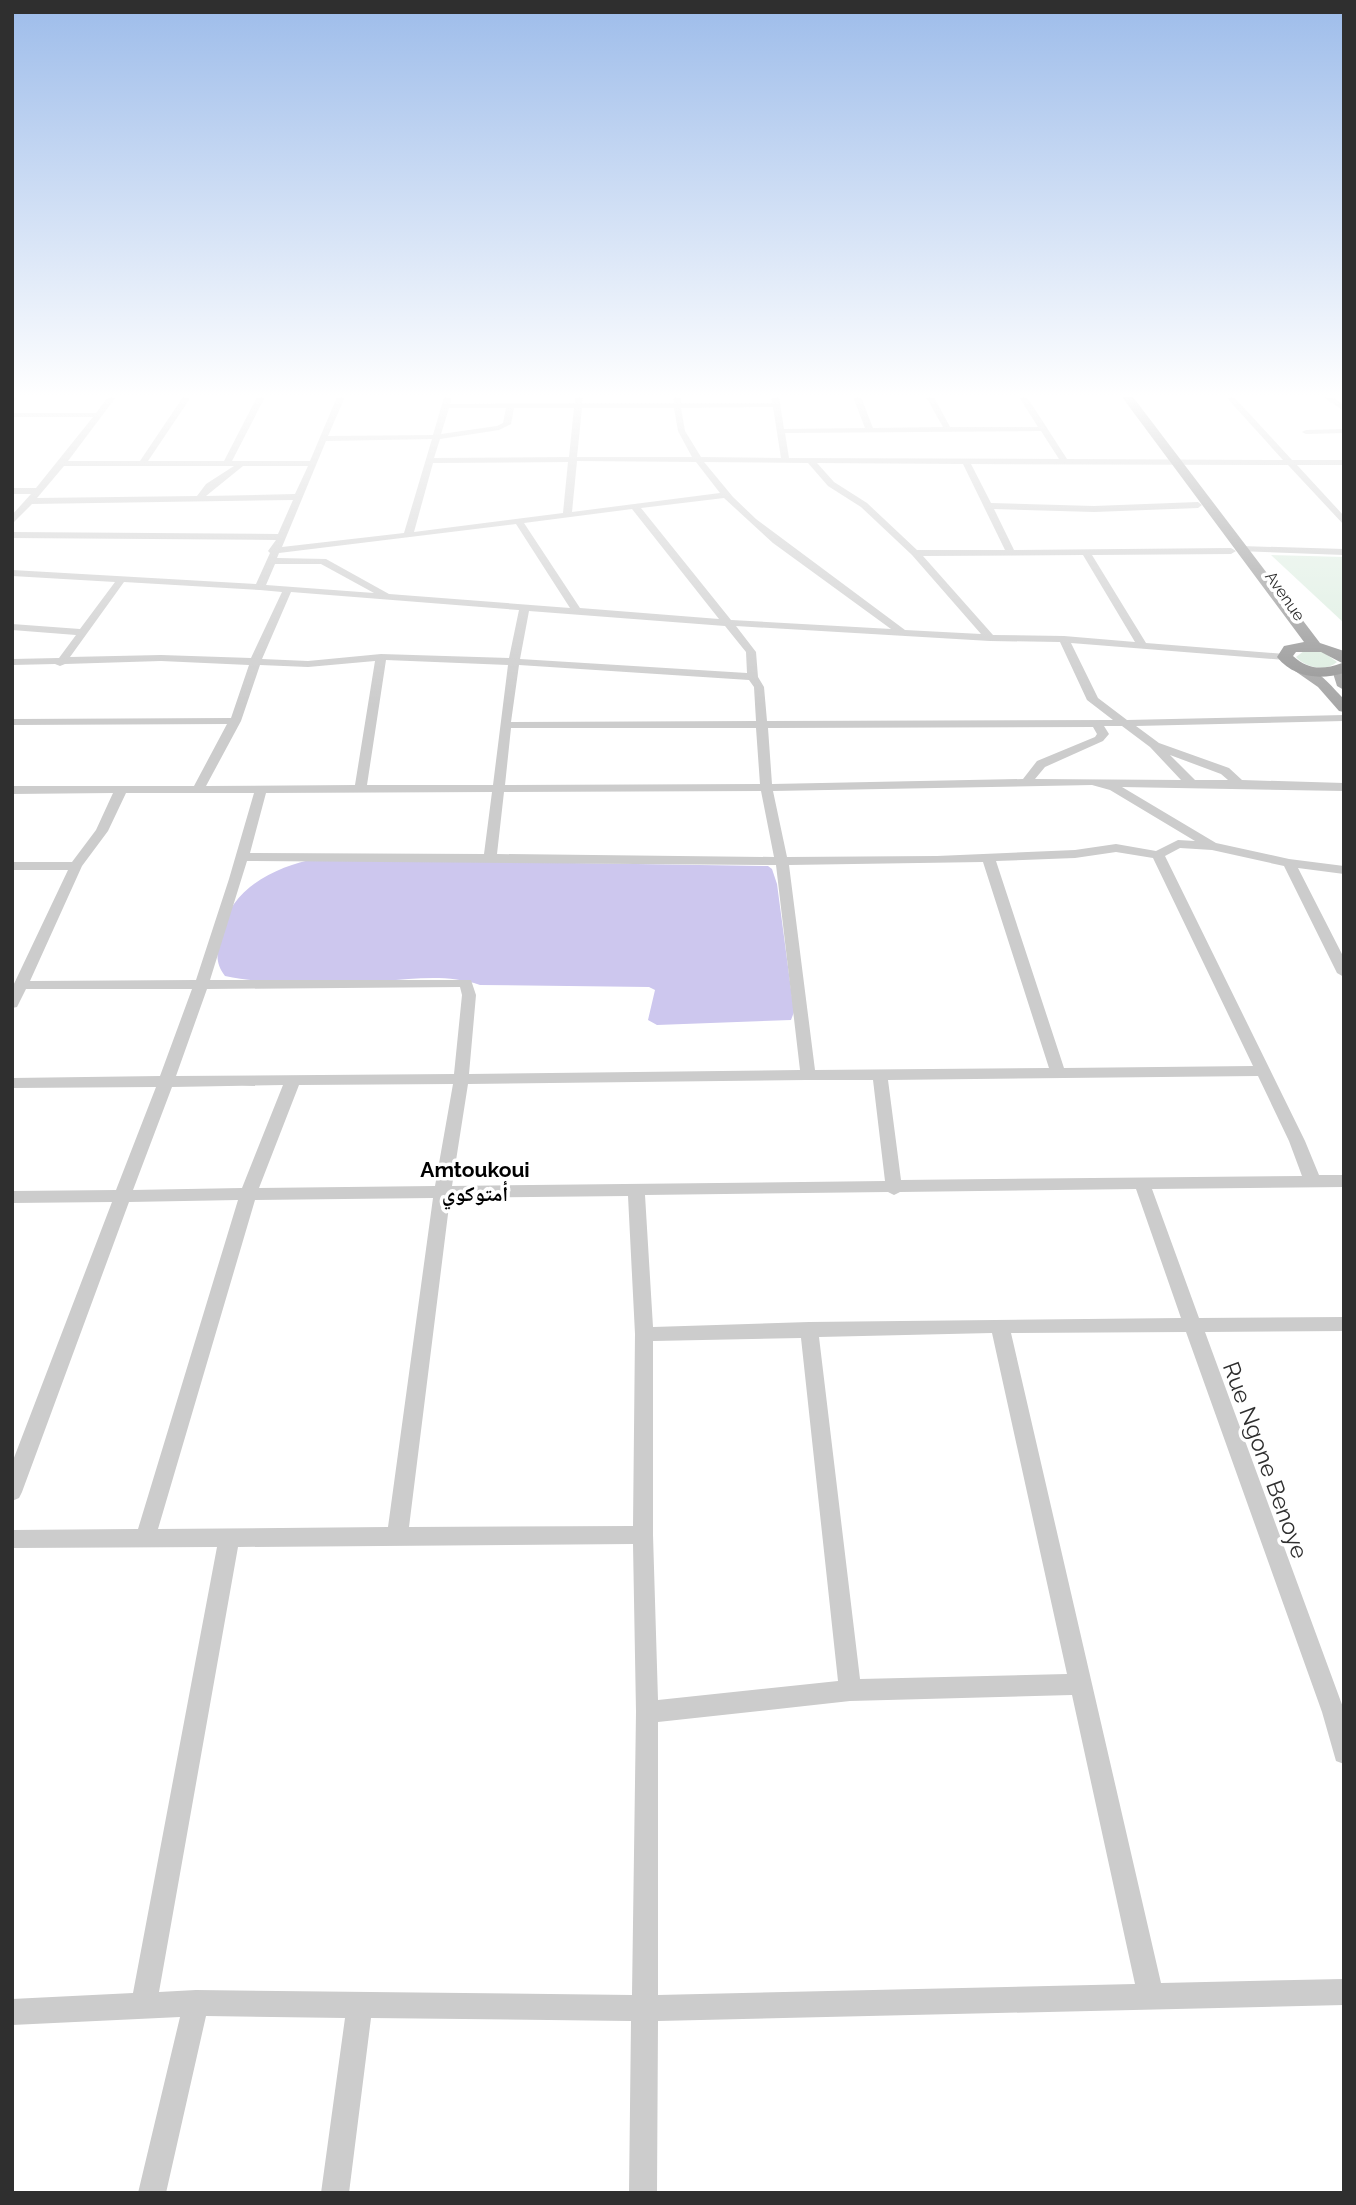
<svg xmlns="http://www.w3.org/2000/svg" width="1356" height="2205" font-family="Raleway,'Noto Naskh Arabic',sans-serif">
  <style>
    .green { fill: #dcede0 }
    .water { fill: #cdc7ee }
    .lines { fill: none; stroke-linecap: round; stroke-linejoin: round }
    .minor { fill: #ccc; fill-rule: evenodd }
    .major { fill: #a7a7a7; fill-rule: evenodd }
    .highway { fill: #969696; fill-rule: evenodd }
    .labels { text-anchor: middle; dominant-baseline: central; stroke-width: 7; stroke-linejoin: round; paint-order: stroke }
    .far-street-label { font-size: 16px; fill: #2f2f2f; stroke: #fff }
    .neighbourhood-label { font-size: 21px; font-weight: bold; fill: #000; stroke: #fff }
    .near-street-label { font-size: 23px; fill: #2f2f2f; stroke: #fff }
  </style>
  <rect width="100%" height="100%" fill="#fff"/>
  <g class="green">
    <polygon points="1271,555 1344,557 1344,623"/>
    <path d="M1304,651L1323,652L1337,662C1326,672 1306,668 1296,657Z"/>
  </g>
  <path class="water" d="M315,859L768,866L772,869L777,884L794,1012L791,1020L657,1025L648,1020L655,990L649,987L480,985C447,974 416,979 383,981C332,983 275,986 225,976C214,961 217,951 222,935C226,925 228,912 234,904C251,879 287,864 315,859Z"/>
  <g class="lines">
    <g class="minor">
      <polygon points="12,397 20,397 12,402"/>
      <path d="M108,397H116L68,461H140L183,397H191L148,461H224L257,397H265L232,461H310L337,397H345L328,436L433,435L444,397H452L450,404L575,403V397H583L582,403H674L673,397H681V403H772L771,397H779L784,429L865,428L853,397H861L873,428L943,427L926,397H934L950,427H1038L1019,397H1027L1067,459L1283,460L1226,397H1234L1292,460H1344V465H1297L1344,516V525L1288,465L971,464L991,503L1094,506L1198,502L1202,505L1198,508L1094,512L994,509L1014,550L1231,548L1236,551L1231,554L1092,555L1146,643L1285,654L1290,657L1285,660L1071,643L1098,698L1127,720L1344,715V721L1136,726L1159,743L1229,768L1242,780L1344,783V791L1122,787L1216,843L1289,859L1344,866V874L1298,868L1344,958V977L1337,973L1284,866L1212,850L1180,848L1165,856L1305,1141L1319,1175H1344V1187L1152,1189L1199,1318L1344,1317V1331L1205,1332L1344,1710V1764L1336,1761L1322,1712L1186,1332L1011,1333L1161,1983L1344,1979V2005L658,2021L657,2193H629L631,2021L371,2018L349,2193H321L345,2018L206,2016L166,2193H138L180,2017L12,2025V1999L133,1993L217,1547L12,1548V1530L138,1529L238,1200L129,1202L22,1492L19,1498L12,1501V1463L112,1202L12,1203V1191L116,1190L156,1087L12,1088V1078L160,1076L192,989H26L17,1007L12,1008V988L68,870H12V862H72L96,830L113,793L12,794V786H194L227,724L12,725V719L231,718L249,665L161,661L65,664L60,666L55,664L12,665V659L59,658L76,635L12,630V624L80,629L115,582L12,576V570L256,584L270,553L268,551L276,540L12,538V532L278,534L293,500L32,504L12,524V515L31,494H12V488H36L93,417H12V413H96ZM773,407L781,458L701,457L685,431L681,408ZM449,408H506L503,423L497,426L441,434ZM514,408H574L569,457L434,458L440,439L499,430L511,424ZM582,408H674L678,431L692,457H577ZM1041,431L1059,459L789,458L785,433ZM432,439L404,533L282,547L326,441ZM577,461L696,462L720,493L572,512ZM568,462L563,513L414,532L433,463ZM704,462L808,463L828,486L861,507L912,555L981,634L905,630L756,519L733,497ZM817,463L963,464L1005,550H917L867,503L834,482ZM64,466H234L206,484L197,496L37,498ZM243,466H308L295,494L206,496ZM724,498L773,543L891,629L731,620L641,508ZM632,509L719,619L580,608L524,523ZM516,524L570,608L389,594L326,559L277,558L279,553ZM1083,555L1135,642L1064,636L993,635L923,556ZM275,564H321L374,593L266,585ZM124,582L260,590L282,592L251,658L161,655L70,657ZM291,592L519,610L509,658L381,654L308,661L262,659ZM529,611L725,626L746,652L747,673L520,659ZM736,626L990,641L1060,642L1087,700L1113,720L767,721L764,687L758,677L756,652ZM386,660L508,665L493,785H367ZM375,661L355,785L206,786L241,721L260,665L308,667ZM519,665L749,680L754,687L756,721L511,722ZM1104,726H1122L1150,747L1181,780L1035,779L1045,767L1103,741L1109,734ZM1093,727L1097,734L1095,737L1037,761L1023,779L772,784L768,728ZM511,728H756L760,784L505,785ZM1170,755L1221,774L1228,780H1195ZM1092,785L1110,790L1195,841L1178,840L1156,851L1116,844L1075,850L937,856L787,857L773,791ZM761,791L774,857L497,854L504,792ZM492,792L484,854L250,853L266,793ZM126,793H254L229,879L196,980L30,981L82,866L108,831ZM1116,852L1153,858L1253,1066L1064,1068L996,861L1075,858ZM247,861L776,865L800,1070L469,1074L476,995L471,980H210ZM983,862L1049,1068L815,1070L789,865ZM460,987L462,995L454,1074L176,1076L207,989ZM1258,1076L1289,1141L1302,1176L901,1180L888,1080ZM806,1080H873L885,1181L452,1186L468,1084ZM453,1084L435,1186L259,1188L299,1085ZM283,1085L242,1188L133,1190L172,1087ZM1136,1189L1181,1318L809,1322L653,1327L645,1195L888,1192L894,1195L900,1192ZM628,1196L635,1334L633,1526L409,1527L450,1198ZM433,1198L388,1527L158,1529L255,1200ZM992,1333L1067,1674L860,1679L819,1337ZM801,1338L838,1681L658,1700L653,1535V1341ZM633,1544L636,1712L632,1995L196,1990L159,1992L238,1547ZM1072,1695L1135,1984L658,1995V1722L850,1701Z"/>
      <polygon points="1323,397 1332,397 1344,405 1344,411"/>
      <polygon points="1344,429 1344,433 1306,434 1302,432 1306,430"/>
      <polygon points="1240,546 1344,549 1344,555 1237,551 1235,549"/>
    </g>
    <g class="major">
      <path d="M1295,665C1314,663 1332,687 1344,699V712L1339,711L1318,687L1295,671Z"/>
      <polygon points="1339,666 1344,667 1344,690 1337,686 1332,670"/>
    </g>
    <path class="highway" d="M1122,397H1133L1320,643L1344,651V673C1320,680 1294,678 1277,657L1284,646L1304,642ZM1296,652H1321L1342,663C1323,670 1308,670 1293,656Z"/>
  </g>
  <linearGradient id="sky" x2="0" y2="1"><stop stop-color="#9dbcea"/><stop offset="0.56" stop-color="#fff"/><stop offset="1" stop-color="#fff" stop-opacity="0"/></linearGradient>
  <rect width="1356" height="706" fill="url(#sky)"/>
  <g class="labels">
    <g class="far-street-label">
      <text transform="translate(1285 596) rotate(55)">Avenue</text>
    </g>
    <g class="neighbourhood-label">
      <text x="475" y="1169">Amtoukoui<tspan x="475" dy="24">أمتوكوي</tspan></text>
    </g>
    <g class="near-street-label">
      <text transform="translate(1266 1460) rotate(70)">Rue Ngone Benoye</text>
    </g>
  </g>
  <rect width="1356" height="2205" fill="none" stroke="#2f2f2f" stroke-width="28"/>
</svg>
